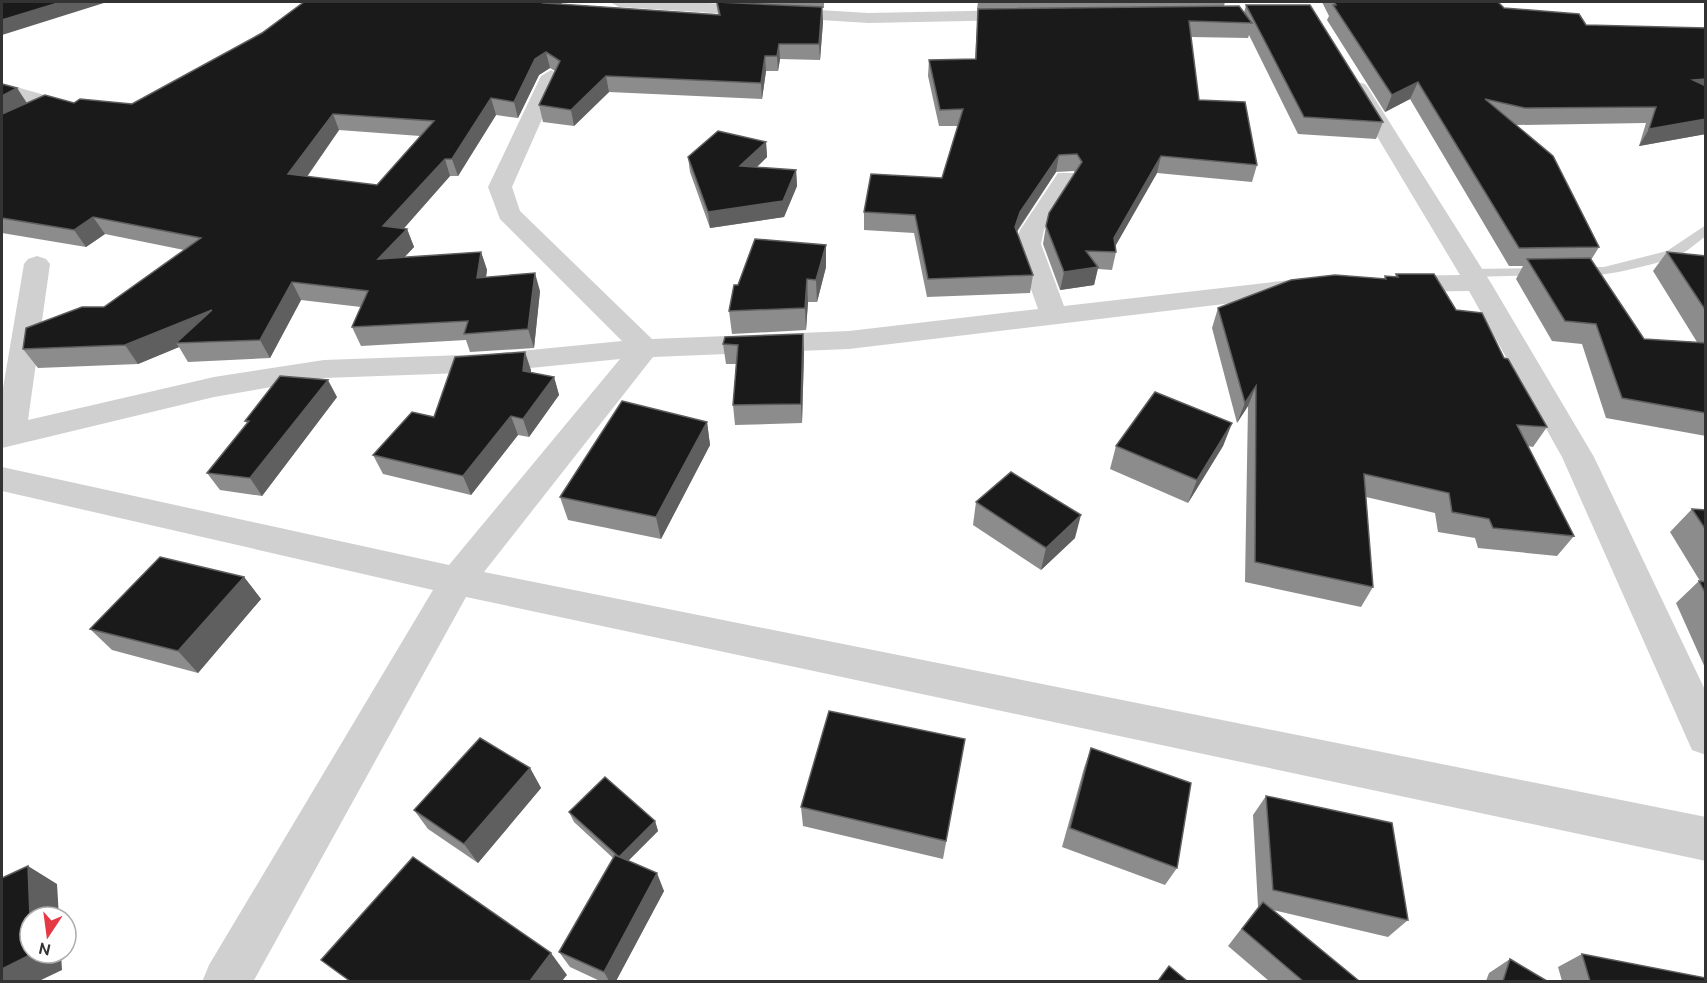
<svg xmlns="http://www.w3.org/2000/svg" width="1707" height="983" font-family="Ubuntu,sans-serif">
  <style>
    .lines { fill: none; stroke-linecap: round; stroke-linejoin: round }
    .lane { fill: #d0d0d0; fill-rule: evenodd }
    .street { fill: #d0d0d0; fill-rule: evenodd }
    .wall { fill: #8c8c8c; fill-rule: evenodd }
    .shaded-wall { fill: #5f5f5f }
    .building { fill: #1a1a1a; stroke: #5f5f5f; stroke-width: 1.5; fill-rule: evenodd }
  </style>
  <rect width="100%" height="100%" fill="#fff"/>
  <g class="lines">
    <g class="lane">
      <path d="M1706,225V236C1696,243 1686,253 1675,257C1656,264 1580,285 1566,271L1573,267H1604L1667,251Z"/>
      <polygon points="1543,268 1550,272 1548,275 1471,277 1464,273 1471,269"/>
    </g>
    <g class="street">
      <polygon points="610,2 692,2 868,13 1022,10 1031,15 1022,20 868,23 619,7"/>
      <polygon points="551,70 561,76 512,187 520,211 652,339 849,331 1038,309 1015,244 1020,230 1058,173 1074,173 1077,178 1044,230 1041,244 1064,306 1308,278 1317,280 1321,286 1317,292 1308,294 849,349 653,357 484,572 1706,817 1706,861 466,597 253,982 202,982 209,965 433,590 2,491 2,467 449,565 620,359 491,372 324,378 214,397 2,448 2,394 24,264 28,259 37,256 46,259 50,264 28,420 214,377 324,360 491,354 622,341 500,219 488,187 541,76"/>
      <polygon points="1358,82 1365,84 1368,88 1491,283 1594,457 1706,692 1706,755 1692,750 1562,457 1469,291 1396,292 1387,290 1383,284 1387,278 1396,276 1460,275 1348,88 1351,84"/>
      <polygon points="2,83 59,99 62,103 59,107 2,134 2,120 34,104 2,95"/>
    </g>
  </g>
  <g class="wall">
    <path d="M304,2H563L560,4L718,14L716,2H824V8H822L823,22L820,60L780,59L778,71H766L762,99L609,92L574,126L543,122L539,105L555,71L550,68L539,75L518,118L496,115L458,176H450L404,228L407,229L414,247L404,258L481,252L487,270L486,277L540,291L534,348L470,352L466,340L361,346L352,327L361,307L301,300L270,358L188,362L179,347L138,364L38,368L23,349L104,307L184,250L105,234L86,247L2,233V84L17,88L27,103H74L132,104L262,33ZM339,130L420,136L377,185L307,177Z"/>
    <polygon points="978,2 1225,2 1224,6 1244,13 1246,5 1383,122 1376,139 1298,134 1249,35 1248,38 1191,37 1199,100 1257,165 1252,182 1157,173 1115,246 1116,252 1112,270 1098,269 1094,285 1060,290 1043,244 1046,226 1075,173 1074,171 1056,172 1017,232 1033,275 1030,293 927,297 914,233 864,230 864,212 942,178 958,126 939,126 928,76 929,60 975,59 978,9 977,9"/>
    <polygon points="1322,2 1498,2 1504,8 1586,25 1706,28 1706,134 1639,146 1646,123 1516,125 1599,247 1591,260 1644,339 1697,342 1653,271 1667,252 1706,256 1706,436 1606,418 1582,344 1552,341 1516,279 1523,266 1509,266 1410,99 1385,112 1327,20 1329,16"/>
    <polygon points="766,142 767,157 757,167 796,170 797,186 784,217 710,228 690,172 688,157"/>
    <polygon points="826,267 817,302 808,302 806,330 732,334 729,311 738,285"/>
    <polygon points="1396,274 1456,310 1504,358 1547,427 1533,447 1528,446 1574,536 1557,556 1478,548 1475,538 1438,532 1435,513 1366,497 1373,587 1361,607 1245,582 1248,406 1237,423 1212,328 1218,308 1384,279 1385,276 1395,277"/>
    <polygon points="803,334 804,353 802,423 735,425 733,405 736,364 726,364 723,344"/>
    <polygon points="531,370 531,373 554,377 559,395 529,437 518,435 471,495 383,474 373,455 434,417"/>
    <polygon points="337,397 262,496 220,490 207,473 247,423 245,421"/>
    <polygon points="707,422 710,445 661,539 568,520 560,497"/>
    <polygon points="1232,423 1223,446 1188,503 1110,469 1116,446"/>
    <polygon points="976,502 1075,538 1041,570 973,525"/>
    <polygon points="1692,509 1706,510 1706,670 1676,603 1699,581 1700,581 1670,532"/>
    <polygon points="244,577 261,599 198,673 112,650 90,629"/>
    <polygon points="965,739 943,859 803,826 801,807"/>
    <polygon points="1091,748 1177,868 1165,885 1062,847 1084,768"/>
    <polygon points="530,768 541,788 478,863 428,829 414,810"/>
    <polygon points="1266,796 1408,920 1388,937 1273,910 1359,981 1269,981 1228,946 1258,907 1253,815"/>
    <polygon points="569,812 655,821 658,831 628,861 664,891 616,981 600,981 570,967 559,952 613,858 574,822"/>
    <polygon points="1582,954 1706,981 1562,981 1558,967"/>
    <polygon points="1510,959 1547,981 1486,981 1489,973"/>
  </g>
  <g class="shaded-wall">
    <polygon points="61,2 107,2 2,35 2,20"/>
    <polygon points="546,2 563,2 548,18 544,3"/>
    <polygon points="822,7 823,22 820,60 819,44"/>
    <polygon points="779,44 780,59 778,71 777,56"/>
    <polygon points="546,52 550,68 539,75 518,118 514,102 535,59"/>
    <polygon points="765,56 766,71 762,99 761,83"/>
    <polygon points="606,76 609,92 574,126 571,110"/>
    <polygon points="1706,79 1706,93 1693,80"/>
    <polygon points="1418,82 1410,99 1385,112 1392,95"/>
    <polygon points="17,88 28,105 2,118 2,96"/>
    <polygon points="491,98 496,115 458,176 452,159"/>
    <polygon points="333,114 339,130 296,192 288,174"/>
    <polygon points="1706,119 1706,134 1639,146 1649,129"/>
    <polygon points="766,142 767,157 742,181 740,166"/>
    <polygon points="1059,155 1056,172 1018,229 1013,245 1015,227 1020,212"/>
    <polygon points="1161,156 1157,173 1112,252 1114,238"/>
    <polygon points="445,159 450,176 391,243 383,226"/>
    <polygon points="796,170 797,186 784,217 710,228 708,212"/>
    <polygon points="93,217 105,234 86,247 74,230"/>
    <polygon points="407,229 414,247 385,277 378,259"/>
    <polygon points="826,245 826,267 817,302 816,280"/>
    <polygon points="481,252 487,270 483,296 477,278"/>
    <polygon points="1098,267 1094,285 1060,290 1064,272"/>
    <polygon points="535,273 540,291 534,348 528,329"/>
    <polygon points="807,279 808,302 806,330 805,308"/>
    <polygon points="292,282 301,300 270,358 260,340"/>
    <polygon points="212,310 176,343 179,347 138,364 125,345"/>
    <polygon points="803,334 804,353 802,423 801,404"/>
    <polygon points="525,352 531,370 529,390 523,371"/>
    <polygon points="554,377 559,395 529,437 523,419"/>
    <polygon points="328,380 337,397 262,496 250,478"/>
    <polygon points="1256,386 1248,406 1237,423 1245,403"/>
    <polygon points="511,416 518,435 471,495 463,476"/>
    <polygon points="707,422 710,445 661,539 656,517"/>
    <polygon points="1232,423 1223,446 1188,503 1197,480"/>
    <polygon points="1081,515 1075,538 1041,570 1046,548"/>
    <polygon points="244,577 261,599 198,673 178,651"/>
    <polygon points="530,768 541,788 478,863 464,844"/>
    <polygon points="655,821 658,831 622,867 618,858"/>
    <polygon points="28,866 57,884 59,917 30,917"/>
    <polygon points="657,873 664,891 616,981 609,981 604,972"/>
    <polygon points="32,953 61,953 62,970 39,981 2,981 2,969"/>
    <polygon points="551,953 567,975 562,981 530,981"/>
  </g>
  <g class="building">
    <polygon points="2,2 61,2 2,20"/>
    <path d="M304,2H546L544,3L720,15L717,2L822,7L819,44H779L777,56H765L761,83L606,76L571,110L539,105L560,61L546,52L535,59L514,102L491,98L452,159H445L383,226L407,229L378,259L481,252L477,278L535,273L528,329L464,334L468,321L352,327L368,291L292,282L260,340L176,343L212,310L125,345L23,349L26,328L82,307H104L201,238L93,217L74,230L2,218V114L45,95L74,103L80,99L132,104L262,33ZM333,114L434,121L377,185L288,174Z"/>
    <polygon points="1334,2 1498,2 1504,8 1579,14 1586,25 1706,28 1706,79 1693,80 1706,86 1706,119 1649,129 1656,107 1525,108 1485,99 1553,156 1599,247 1519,248 1418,82 1392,95 1333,5 1336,5"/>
    <polygon points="1246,5 1310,5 1383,122 1304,117"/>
    <polygon points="1239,6 1252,23 1189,21 1199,100 1245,102 1257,165 1161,156 1114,238 1116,252 1086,251 1098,267 1064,272 1046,226 1049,213 1082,162 1077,154 1059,155 1020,212 1015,227 1033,275 928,279 915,215 864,212 871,174 942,178 963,109 940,110 929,60 976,59 978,9"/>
    <polygon points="2,84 17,88 2,96"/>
    <polygon points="718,131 766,142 740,166 796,170 783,201 708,212 688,157"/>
    <polygon points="755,239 826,245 816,280 807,279 805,308 729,311 734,285 738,285"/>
    <polygon points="1667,252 1706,256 1706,311"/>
    <polygon points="1590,258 1644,339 1706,343 1706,413 1622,398 1596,324 1565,321 1527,259"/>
    <polygon points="1396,274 1434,274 1456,310 1482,313 1504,358 1508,359 1547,427 1517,425 1574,536 1493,528 1489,519 1452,512 1449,493 1364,474 1373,587 1255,562 1256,386 1245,403 1218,308 1291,280 1335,275 1386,279 1385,276 1398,277"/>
    <polygon points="803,334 801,404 733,405 738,345 723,344 725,337"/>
    <polygon points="525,352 523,371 554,377 523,419 511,416 463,476 373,455 412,412 434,417 455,357"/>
    <polygon points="280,376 328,380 250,478 207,473 249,421 245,421"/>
    <polygon points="1155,392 1232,423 1197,480 1116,446"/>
    <polygon points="622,401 707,422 656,517 560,497"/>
    <polygon points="1011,472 1081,515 1046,548 976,502"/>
    <polygon points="1692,509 1706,510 1706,530"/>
    <polygon points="160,557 244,577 178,651 90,629"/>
    <polygon points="1699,581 1706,582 1706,594"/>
    <polygon points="829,711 965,739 946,841 801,807"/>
    <polygon points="480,738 530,768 464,844 414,810"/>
    <polygon points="1091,748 1191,783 1177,868 1070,828"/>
    <polygon points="605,777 655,821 619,857 569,812"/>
    <polygon points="1266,796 1392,823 1408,920 1273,890"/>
    <polygon points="615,855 657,873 604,972 559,952"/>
    <polygon points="413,857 551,953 530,981 350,981 321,960"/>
    <polygon points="28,866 30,917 30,953 32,953 32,954 2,969 2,878"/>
    <polygon points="1263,902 1359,981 1303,981 1242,929"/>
    <polygon points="1582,954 1706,978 1706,981 1590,981"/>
    <polygon points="1510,959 1547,981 1503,981"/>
    <polygon points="1169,966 1187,981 1158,981"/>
  </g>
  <rect width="1707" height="983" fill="none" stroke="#333333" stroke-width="6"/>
  <g transform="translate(48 935) rotate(193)"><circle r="28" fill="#ffffff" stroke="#adadad" stroke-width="1.5"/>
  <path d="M0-4.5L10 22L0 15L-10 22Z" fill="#e63946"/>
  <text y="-9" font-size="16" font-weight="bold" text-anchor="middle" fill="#333333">N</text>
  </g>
</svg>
